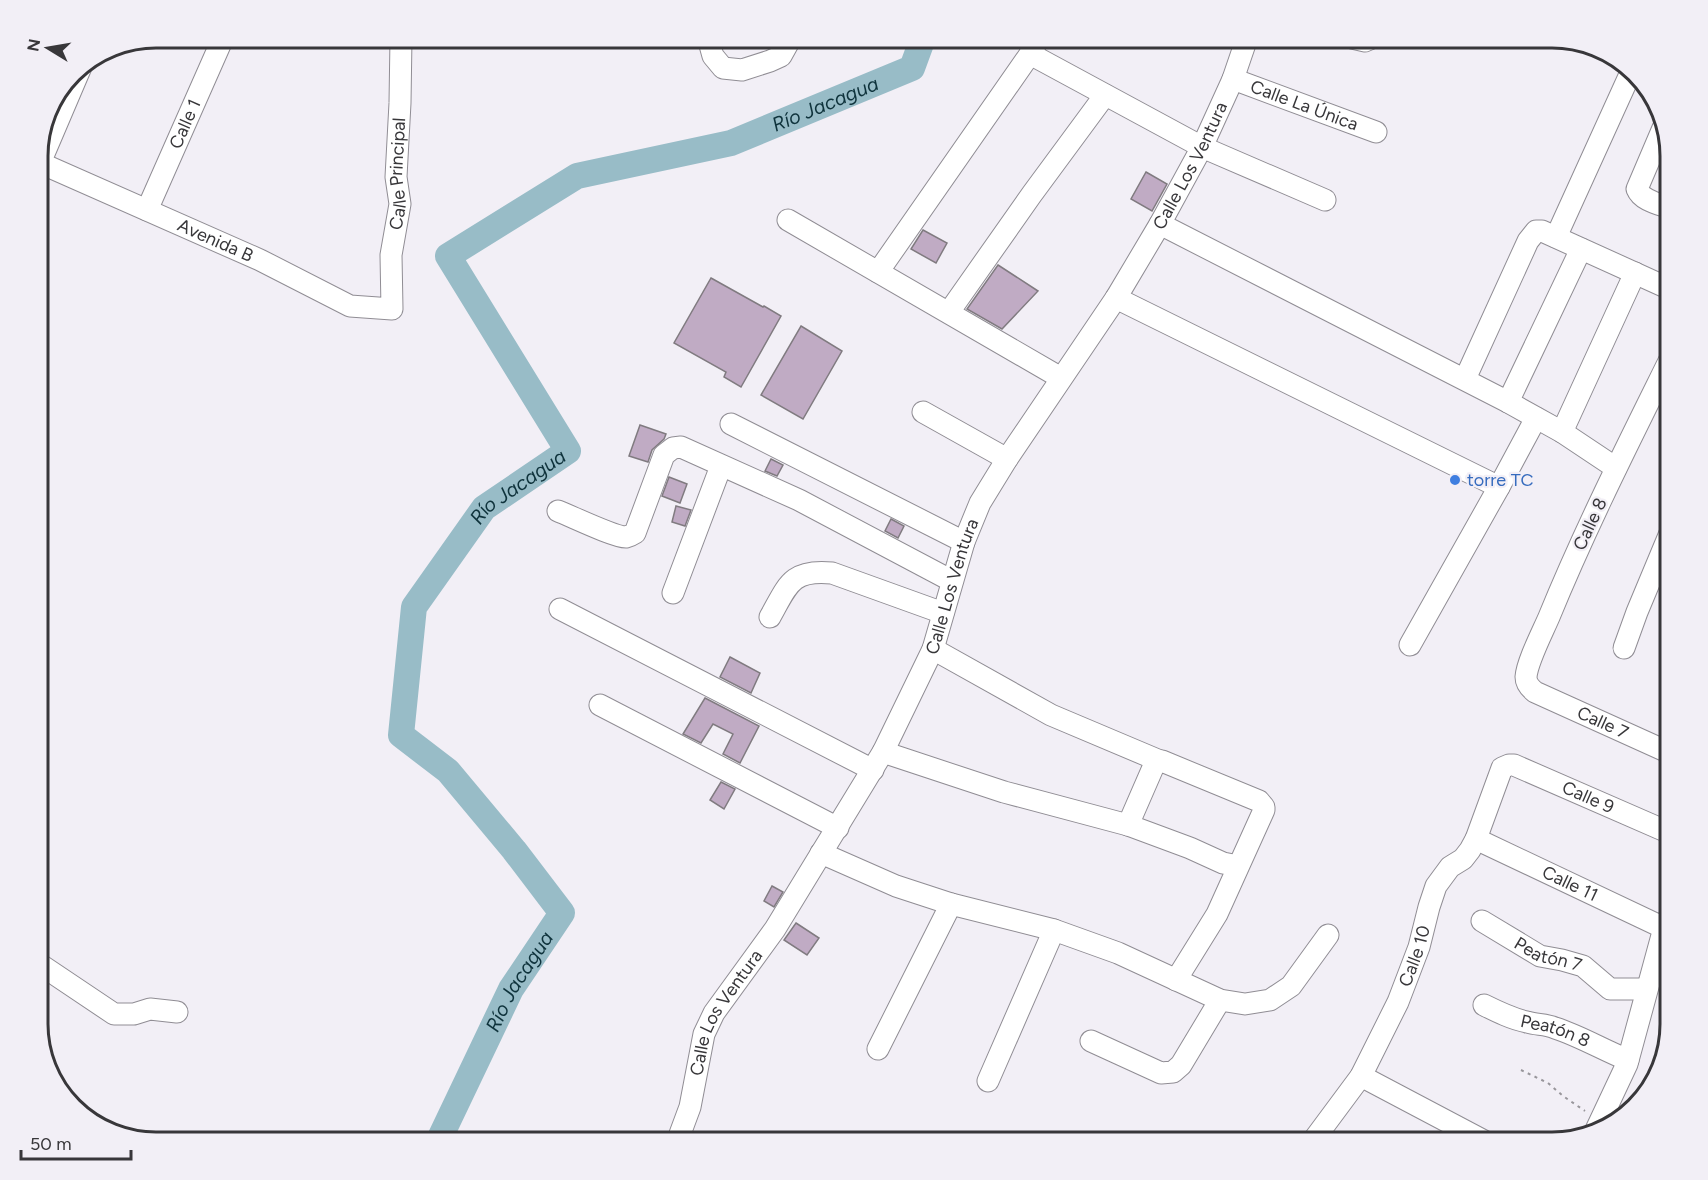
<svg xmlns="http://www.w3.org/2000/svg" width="1708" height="1180" font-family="Figtree,sans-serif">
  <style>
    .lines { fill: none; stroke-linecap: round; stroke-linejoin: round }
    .river { stroke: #98bcc7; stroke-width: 26 }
    .building { fill: #c0abc4; stroke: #807b80; stroke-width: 1.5 }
    .minor-casing { stroke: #908d94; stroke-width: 23 }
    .path { stroke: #98969b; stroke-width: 2; stroke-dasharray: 3 4.5; stroke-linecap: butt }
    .minor { stroke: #fff; stroke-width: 21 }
    .shop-dot { fill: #3f7fe0; stroke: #f2eff6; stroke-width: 2 }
    .labels { text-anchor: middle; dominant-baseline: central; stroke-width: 4.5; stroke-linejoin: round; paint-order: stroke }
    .street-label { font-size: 18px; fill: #38373a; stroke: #f2eff6 }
    .shop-label { font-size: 18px; fill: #366cbe; stroke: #f2eff6; text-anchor: start }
    .water-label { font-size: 20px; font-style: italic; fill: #0f333c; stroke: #f2eff6 }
    .rim { fill: none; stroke: #38373a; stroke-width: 3 }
  </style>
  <rect width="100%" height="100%" fill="#f2eff6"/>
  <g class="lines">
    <path class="river" id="s1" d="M438,1142L511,989L562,913L514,850L448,771L401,735L414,607L484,508L568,451L448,256L577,176L731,143L912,68L923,38"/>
  </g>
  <g class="building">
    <polygon points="1146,172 1167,184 1152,211 1131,199"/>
    <polygon points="923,230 947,243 936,263 911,249"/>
    <polygon points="998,265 1038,291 1002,329 967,309"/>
    <polygon points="711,278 763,307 764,306 781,316 741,387 724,377 726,372 674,343"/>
    <polygon points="801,326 842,351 803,419 761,395"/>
    <polygon points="640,425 666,434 664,439 652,450 648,462 629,456"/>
    <polygon points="771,459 783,465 777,476 765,471"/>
    <polygon points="669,477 687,484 680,503 662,496"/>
    <polygon points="676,506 691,510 685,526 672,522"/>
    <polygon points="891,519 904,526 898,538 885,531"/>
    <polygon points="730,657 760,673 751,693 720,677"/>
    <polygon points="705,698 759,726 740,763 723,754 733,734 713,724 701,743 683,734"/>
    <polygon points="721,782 735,789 724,809 710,800"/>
    <polygon points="772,886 783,892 774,907 764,901"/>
    <polygon points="796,923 819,938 807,955 784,940"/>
  </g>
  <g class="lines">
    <defs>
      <g id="minor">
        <polyline points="708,38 713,56 723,68 742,70 770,61 781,56 791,38"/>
        <polyline points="1352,38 1365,41 1372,38"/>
        <polyline points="1030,54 1202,147 1325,200"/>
        <path id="s2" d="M1233,79L1376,132"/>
        <path d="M1663,128L1637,189C1642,201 1659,204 1670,208"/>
        <path id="s3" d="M38,162L260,260L350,306L392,309L391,255L400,204L396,177L400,103L401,38"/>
        <polyline points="40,163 81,67"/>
        <path id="s4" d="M147,210L223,38"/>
        <polyline points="788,220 1061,378"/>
        <polyline points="1160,224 1508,402 1562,432 1616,468"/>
        <polyline points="1556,237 1631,72"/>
        <polyline points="878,272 1030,54 1039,38"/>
        <polyline points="1116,298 1499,487"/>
        <polyline points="949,312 1032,194 1105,95"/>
        <path id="s5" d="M1670,359C1628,444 1585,529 1549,617C1543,631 1527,662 1526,677C1526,684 1530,688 1535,692L1670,753"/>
        <polyline points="1465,379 1528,241 1536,231 1542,231 1670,289"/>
        <polyline points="1508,402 1581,249"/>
        <polyline points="923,412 1007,459"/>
        <polyline points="731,424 964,542"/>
        <polyline points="1562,432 1635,273"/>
        <path d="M558,511C571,516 614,537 626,537C630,536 632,535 635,533L664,455L673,448L681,447L799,500L952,581"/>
        <polyline points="673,593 721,466"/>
        <polyline points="560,609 873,770"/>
        <path d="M770,617C788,585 791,569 832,573L943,613"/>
        <polyline points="1410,645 1499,487 1536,418"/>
        <polyline points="1624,648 1637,612 1670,533"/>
        <polyline points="933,649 1051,715 1160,761"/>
        <polyline points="600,705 838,828"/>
        <polyline points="883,752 1004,792 1128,825 1190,848 1223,863 1238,866"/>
        <polyline points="1128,825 1155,763 1158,761 1162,761 1259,801 1264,807 1264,810 1217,914 1176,980"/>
        <path id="s6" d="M1476,839L1664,928"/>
        <polyline points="821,853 896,886 951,904 1054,930 1118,953 1220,1000 1245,1004 1270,1000 1291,986 1328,935"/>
        <path id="s7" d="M1482,921L1540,956L1562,960L1583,966L1610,989H1647"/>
        <polyline points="38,963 114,1014 134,1014 150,1009 177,1012"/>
        <path id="s8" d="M1484,1005C1498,1012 1512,1019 1527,1022C1536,1025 1546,1024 1555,1028C1580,1036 1603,1050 1628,1060"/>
        <polyline points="1091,1041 1161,1073 1173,1072 1181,1065 1220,1000"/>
        <polyline points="878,1049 951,904"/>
        <polyline points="1361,1076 1486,1142"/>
        <polyline points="988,1081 1054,930"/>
        <polyline points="1595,1132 1627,1064 1664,928 1670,915"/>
        <path id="s9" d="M677,1142L690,1107L704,1034L714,1013L775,929L883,752L933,649L964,542L980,503L1007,459L1116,298L1160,224L1202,147L1233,79L1247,38"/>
        <path id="s10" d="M1312,1142L1361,1076L1398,1002L1411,968L1419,947L1429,907L1436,886L1450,867L1463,859L1470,850L1476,839L1502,768L1509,765H1514L1670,833"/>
      </g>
    </defs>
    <use href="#minor" class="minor-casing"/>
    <polyline class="path" points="1521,1070 1548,1083 1563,1096 1585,1111"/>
    <use href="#minor" class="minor"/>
  </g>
  <circle class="shop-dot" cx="1455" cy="480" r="6"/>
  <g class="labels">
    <g class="street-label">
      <text stroke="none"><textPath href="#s2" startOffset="76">Calle La Única</textPath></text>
      <text stroke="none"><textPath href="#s4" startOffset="94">Calle 1</textPath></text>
      <text stroke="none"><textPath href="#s9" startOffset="1112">Calle Los Ventura</textPath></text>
      <text stroke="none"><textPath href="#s3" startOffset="522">Calle Principal</textPath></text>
      <text stroke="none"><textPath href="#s3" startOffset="194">Avenida B</textPath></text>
      <text transform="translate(1590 524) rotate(-65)">Calle 8</text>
      <text stroke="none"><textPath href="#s9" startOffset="626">Calle Los Ventura</textPath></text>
      <text stroke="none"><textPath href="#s5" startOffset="442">Calle 7</textPath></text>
      <text stroke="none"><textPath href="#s10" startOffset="519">Calle 9</textPath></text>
      <text stroke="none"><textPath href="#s6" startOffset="104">Calle 11</textPath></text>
      <text stroke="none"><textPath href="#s7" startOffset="75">Peatón 7</textPath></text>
      <text stroke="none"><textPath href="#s10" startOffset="214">Calle 10</textPath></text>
      <text stroke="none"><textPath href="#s9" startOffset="140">Calle Los Ventura</textPath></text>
      <text stroke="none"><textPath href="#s8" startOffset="76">Peatón 8</textPath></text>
    </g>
    <g class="shop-label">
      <text x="1467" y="480">torre TC</text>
    </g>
    <g class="water-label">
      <text stroke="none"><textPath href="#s1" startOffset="1494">Río Jacagua</textPath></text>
      <text stroke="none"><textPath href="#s1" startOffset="792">Río Jacagua</textPath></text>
      <text stroke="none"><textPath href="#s1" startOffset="180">Río Jacagua</textPath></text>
    </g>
  </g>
  <path d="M0 0H1708V1180H0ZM156 48H1552A108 108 0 0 1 1660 156V1024A108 108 0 0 1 1552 1132H156A108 108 0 0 1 48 1024V156A108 108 0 0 1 156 48Z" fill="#f2eff6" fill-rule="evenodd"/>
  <path class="rim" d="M156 48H1552A108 108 0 0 1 1660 156V1024A108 108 0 0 1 1552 1132H156A108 108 0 0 1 48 1024V156A108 108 0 0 1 156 48Z"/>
  <g transform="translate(48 48) rotate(281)" stroke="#f2eff6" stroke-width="4.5" paint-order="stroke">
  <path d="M0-4.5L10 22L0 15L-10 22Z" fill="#38373a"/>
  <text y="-9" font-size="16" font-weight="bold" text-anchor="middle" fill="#38373a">N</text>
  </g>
  <path d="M21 1150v9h110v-9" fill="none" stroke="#38373a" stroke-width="3"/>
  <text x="30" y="1150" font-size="18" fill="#38373a" stroke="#f2eff6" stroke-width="4.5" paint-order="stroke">50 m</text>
</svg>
